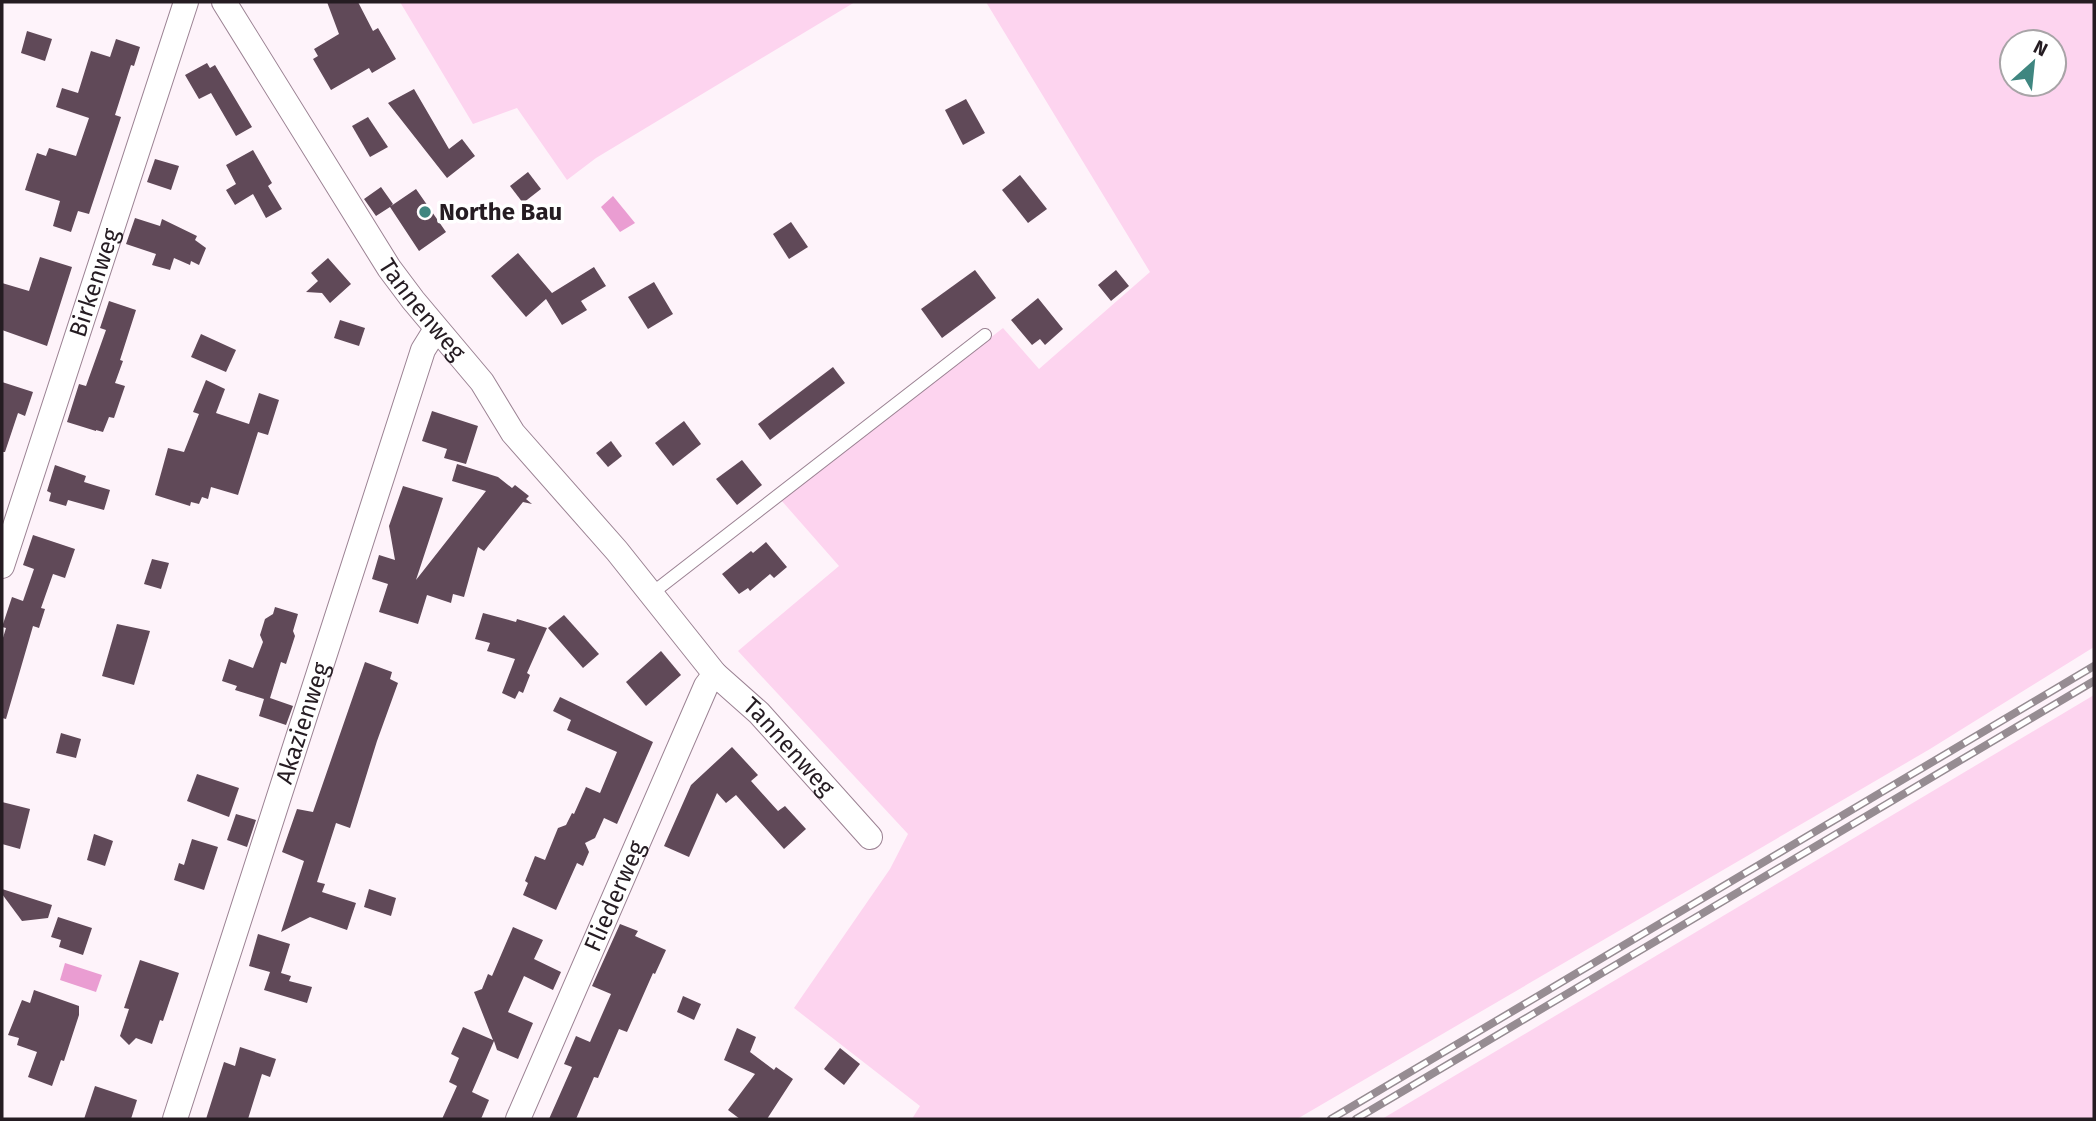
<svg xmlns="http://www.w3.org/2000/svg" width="2096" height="1121" font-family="'Fira Sans',sans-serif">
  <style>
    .green { fill: #fdd4ef; fill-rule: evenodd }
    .water { fill: #ea9dd2 }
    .building { fill: #604958 }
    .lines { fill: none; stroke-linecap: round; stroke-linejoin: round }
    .lane-casing { stroke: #9b8293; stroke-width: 14 }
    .street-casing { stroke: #9b8293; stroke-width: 26 }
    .lane { stroke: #fff; stroke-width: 12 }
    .street { stroke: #fff; stroke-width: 24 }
    .rail-casing { stroke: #968c92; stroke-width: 8 }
    .rail { stroke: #fff; stroke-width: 5; stroke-dasharray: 16; stroke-linecap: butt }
    .poi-dot { fill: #3f8680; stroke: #fff; stroke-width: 2.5 }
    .labels { text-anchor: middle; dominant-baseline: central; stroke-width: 7; stroke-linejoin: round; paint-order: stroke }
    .poi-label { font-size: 24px; font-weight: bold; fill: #251c22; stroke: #fff; text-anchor: start }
    .street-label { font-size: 24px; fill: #251c22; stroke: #fff }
  </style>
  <rect width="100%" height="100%" fill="#fef3fa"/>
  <g class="green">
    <polygon points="400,2 855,2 596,158 567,180 517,108 473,124"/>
    <path d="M986,2H2094V647L1930,749L1297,1119H912L920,1106L794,1008L890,869L908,834L738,651L839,566L781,500L1003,328L1039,369L1150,272ZM2012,42H2054V84H2012Z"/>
    <polygon points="2094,695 2094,1119 1382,1119"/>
  </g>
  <g class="water">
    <polygon points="613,196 635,223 620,232 601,207"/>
    <polygon points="65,963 102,975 96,992 60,980"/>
  </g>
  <g class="building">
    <polygon points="327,2 358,2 373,31 378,28 396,59 372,73 369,68 331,90 313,59 318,56 314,49 339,34"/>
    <polygon points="27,31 52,39 45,61 21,53"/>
    <polygon points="116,39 140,47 134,66 131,65 115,115 121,117 89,214 78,211 71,232 53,226 60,201 25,190 37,153 46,156 49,148 76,156 89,118 56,107 62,88 78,93 91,51 110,57"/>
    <polygon points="207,63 210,68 215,65 252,127 236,136 211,93 199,99 185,75"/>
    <polygon points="414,89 449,149 462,139 475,156 447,178 388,103"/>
    <polygon points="966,99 985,133 963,145 945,110"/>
    <polygon points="368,117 388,147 370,157 352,126"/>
    <polygon points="253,150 272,183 268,186 282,209 266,218 253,194 235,205 226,190 236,184 226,165"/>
    <polygon points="155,159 179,166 171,190 147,182"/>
    <polygon points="528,172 541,189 523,203 510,186"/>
    <polygon points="1020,175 1047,209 1028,223 1002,190"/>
    <polygon points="381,187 393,204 391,206 416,189 446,232 419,251 390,207 376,216 364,199"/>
    <polygon points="135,218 160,226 162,219 197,236 195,240 206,248 199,265 191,261 190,265 174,258 170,270 152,265 156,254 126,244"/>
    <polygon points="791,222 808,247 789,259 773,234"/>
    <polygon points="518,253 552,293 594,267 606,286 581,301 587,310 562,325 546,299 526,317 491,276"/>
    <polygon points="40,257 72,267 47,346 2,330 2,283 29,291"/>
    <polygon points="328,258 351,284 330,303 322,293 306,292 318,281 311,273"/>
    <polygon points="975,270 996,298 942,338 921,309"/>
    <polygon points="1116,270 1129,286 1111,301 1098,285"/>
    <polygon points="654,282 673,314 648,329 628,297"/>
    <polygon points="1038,298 1063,329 1045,345 1040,339 1032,345 1011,320"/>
    <polygon points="109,301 136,310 120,360 123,361 115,383 125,386 114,418 109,417 103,432 96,430 96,431 67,422 79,384 86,386 106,330 100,328"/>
    <polygon points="340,320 365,328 359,346 334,338"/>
    <polygon points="201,334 236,350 226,372 191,357"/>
    <polygon points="833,367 845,383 770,440 758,424"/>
    <polygon points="206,380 225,389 216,413 249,424 259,393 279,400 268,435 258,432 238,495 211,487 208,499 202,497 199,504 191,502 190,506 155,495 168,448 184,452 199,414 193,412"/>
    <polygon points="2,382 33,392 25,416 18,413 5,452 2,452"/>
    <polygon points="432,411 478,426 466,464 444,458 447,449 422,441"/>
    <polygon points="684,421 701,444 673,466 655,443"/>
    <polygon points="611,441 622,456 608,467 596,453"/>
    <polygon points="742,460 762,485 737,505 716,479"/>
    <polygon points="457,464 498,477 512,488 515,485 529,496 526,499 532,504 523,502 484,551 478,547 464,597 453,594 451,603 427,595 418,624 379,612 388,584 372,579 379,555 395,560 389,526 403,486 443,498 416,580 486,491 452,481"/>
    <polygon points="55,465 86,476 84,482 110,490 104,510 68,500 66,506 49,501 51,493 47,491"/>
    <polygon points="33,535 75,549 65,578 53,574 41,608 45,609 39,628 33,626 6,719 2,718 2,641 6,628 2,627 12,597 23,601 34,569 23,565"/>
    <polygon points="766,542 787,567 774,578 770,574 750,591 748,588 739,594 722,574 751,551 753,553"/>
    <polygon points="152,559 169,563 161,589 144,584"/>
    <polygon points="275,607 298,614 293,631 295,636 286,664 281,662 270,698 293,706 286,725 259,716 264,699 235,690 237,686 222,681 229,659 253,668 263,642 260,635 265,619 273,614"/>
    <polygon points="483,613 516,622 517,619 547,628 527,673 530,675 523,693 519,691 515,699 502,693 515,659 487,651 490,643 475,639"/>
    <polygon points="564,615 599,654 583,668 548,628"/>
    <polygon points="117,624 150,631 134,685 102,676"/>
    <polygon points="661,651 681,675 646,706 626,682"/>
    <polygon points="365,662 392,672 390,679 398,683 377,741 350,828 336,823 317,882 325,884 322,892 356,903 347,930 310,917 281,932 304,861 282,852 297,809 313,812"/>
    <polygon points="560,697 653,742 617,824 604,818 595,838 585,843 589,852 583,866 577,863 556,910 523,895 528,883 525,881 535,856 545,860 558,828 566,825 572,813 574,814 586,787 600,793 617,752 567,730 571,720 553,711"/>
    <polygon points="61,733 81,739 76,758 56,753"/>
    <polygon points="732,747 758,775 751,781 778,811 785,806 806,829 784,849 736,795 726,803 717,793 689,857 664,846 691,785"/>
    <polygon points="197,774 239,788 229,817 187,801"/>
    <polygon points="2,802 30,809 20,849 2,844"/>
    <polygon points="236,814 256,820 247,847 227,840"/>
    <polygon points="94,834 113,841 105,866 87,860"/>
    <polygon points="192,839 218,847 204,890 174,880 179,863 184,865"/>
    <polygon points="2,889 52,905 48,918 22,921 2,894"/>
    <polygon points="369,889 396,898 391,916 364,907"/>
    <polygon points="58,917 92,928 83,955 59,947 61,940 51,937"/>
    <polygon points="620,924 638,931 635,936 666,950 655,974 653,973 627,1032 619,1029 598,1078 594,1077 576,1119 549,1119 572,1067 564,1064 576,1036 590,1042 611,994 592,986"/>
    <polygon points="513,927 543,940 534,959 561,972 553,990 524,976 508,1012 533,1023 518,1059 497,1050 494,1041 472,1092 489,1100 481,1119 442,1119 457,1086 449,1082 459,1058 451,1054 463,1027 493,1040 474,992 482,989 488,974 492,976"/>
    <polygon points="258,934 290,944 281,973 291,976 289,981 312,987 307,1003 264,990 270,972 249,966"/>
    <polygon points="140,960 179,973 163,1021 160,1020 152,1044 136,1038 129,1045 120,1036 129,1009 124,1008"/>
    <polygon points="34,990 79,1006 79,1015 64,1061 61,1060 52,1086 28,1077 37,1052 17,1045 19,1038 8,1035 22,1000 30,1003"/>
    <polygon points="683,996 701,1004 694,1020 677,1012"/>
    <polygon points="737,1028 756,1037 750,1052 774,1070 776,1067 793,1079 767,1119 740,1119 728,1110 755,1074 724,1060"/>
    <polygon points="240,1047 276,1059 270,1077 262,1074 248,1119 206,1119 224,1062 235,1066"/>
    <polygon points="840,1048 860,1064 844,1085 824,1069"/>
    <polygon points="95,1086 137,1100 131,1119 84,1119"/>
  </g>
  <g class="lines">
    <defs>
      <polyline id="lane" points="651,594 985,335"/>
      <g id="street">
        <path id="s1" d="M224,2L389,268L413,300L482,382L513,433L617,551L715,674L759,713L870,837"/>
        <path id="s2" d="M2,566L186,2"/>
        <path id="s3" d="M175,1119L423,350L436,329"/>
        <path id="s4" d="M518,1119L706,686L715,674"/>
      </g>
    </defs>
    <use href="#lane" class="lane-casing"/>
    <use href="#street" class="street-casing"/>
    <use href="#lane" class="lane"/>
    <use href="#street" class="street"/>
    <defs>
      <g id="rail">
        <polyline points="1331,1119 2094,666"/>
        <polyline points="1356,1119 2094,681"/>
      </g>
    </defs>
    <use href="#rail" class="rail-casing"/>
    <use href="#rail" class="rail"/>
  </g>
  <circle class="poi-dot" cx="425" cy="212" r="7"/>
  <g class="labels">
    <g class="poi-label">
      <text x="439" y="212">Northe Bau</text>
    </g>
    <g class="street-label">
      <text stroke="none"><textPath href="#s2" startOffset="298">Birkenweg</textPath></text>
      <text stroke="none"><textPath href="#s1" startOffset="366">Tannenweg</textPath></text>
      <text stroke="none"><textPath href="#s3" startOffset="416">Akazienweg</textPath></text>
      <text stroke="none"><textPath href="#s1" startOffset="938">Tannenweg</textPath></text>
      <text stroke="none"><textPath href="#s4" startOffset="243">Fliederweg</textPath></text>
    </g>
  </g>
  <rect width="2096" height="1121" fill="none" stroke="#251c22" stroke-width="7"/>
  <g transform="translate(2033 63) rotate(27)"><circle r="33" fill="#ffffff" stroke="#a8a4a7" stroke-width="2"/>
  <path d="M0-5L12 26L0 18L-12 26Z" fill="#3f8680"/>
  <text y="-10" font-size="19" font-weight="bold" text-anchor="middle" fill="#251c22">N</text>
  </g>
</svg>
